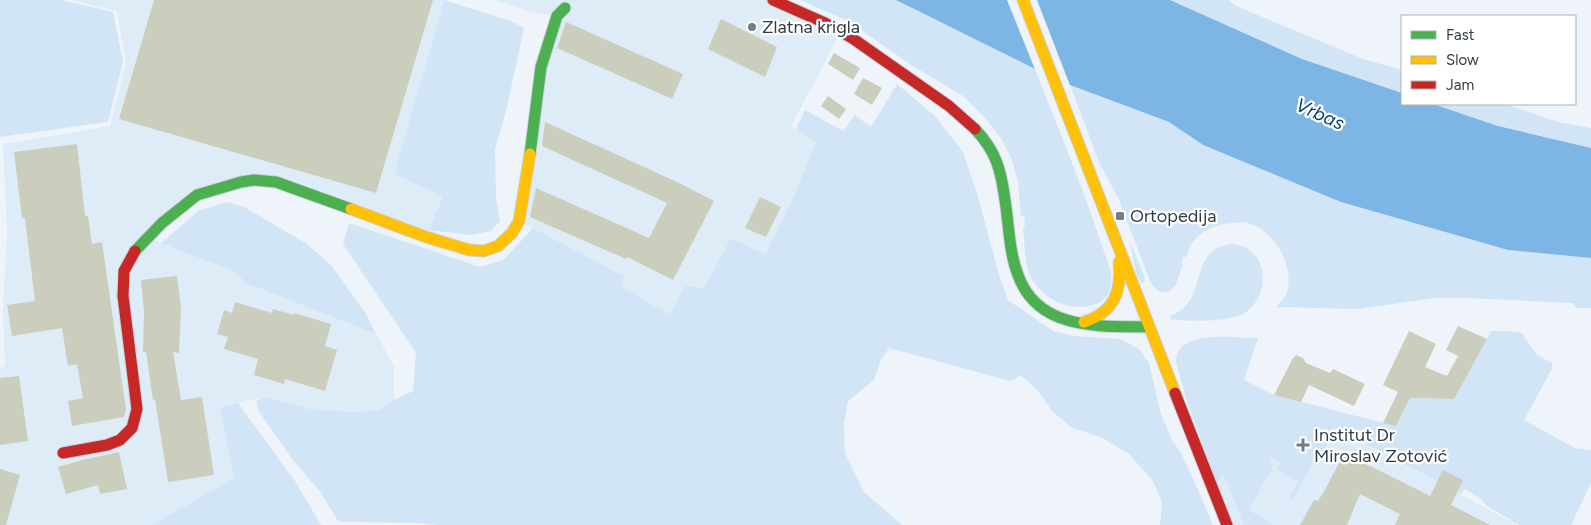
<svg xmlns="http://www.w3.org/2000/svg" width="1591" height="525" font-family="Figtree,sans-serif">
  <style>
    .built { fill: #deecf8 }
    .green { fill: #d2e5f7 }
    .water { fill: #7db5e5 }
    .pier { fill: #eef4f9 }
    .building { fill: #cbcebc }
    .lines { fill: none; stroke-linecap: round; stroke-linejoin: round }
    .fast-casing { stroke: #cbd2db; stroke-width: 13 }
    .slow-casing { stroke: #cbd2db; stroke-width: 13 }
    .jam-casing { stroke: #cbd2db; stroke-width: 13 }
    .fast { stroke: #4caf50; stroke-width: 11 }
    .slow { stroke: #ffc107; stroke-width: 11 }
    .jam { stroke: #c62828; stroke-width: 11 }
    .poi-dot { fill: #737c85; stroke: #fff; stroke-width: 2 }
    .labels { text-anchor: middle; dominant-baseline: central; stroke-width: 4.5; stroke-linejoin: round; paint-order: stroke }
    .poi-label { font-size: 18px; fill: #313c46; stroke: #fff; text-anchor: start }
    .water-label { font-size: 19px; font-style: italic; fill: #084470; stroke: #fff }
  </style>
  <rect width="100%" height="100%" fill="#eef4f9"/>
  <g class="built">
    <polygon points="69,0 444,0 394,174 444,196 426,237 276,182 201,194 149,238 235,272 246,283 376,334 394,366 394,400 381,410 354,412 309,409 264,397 220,407 235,478 152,525 0,525 0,368 5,366 3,309 7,232 3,144 110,126 126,63 117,11"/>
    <polygon points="494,0 769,0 841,32 791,126 815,142 790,205 765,256 731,238 704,289 685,286 669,314 622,287 624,276 519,221 556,16 525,10"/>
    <polygon points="1267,393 1338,429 1517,525 1233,525 1217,484"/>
  </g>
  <g class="green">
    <polygon points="0,0 61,0 113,12 123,61 108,122 0,137"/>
    <polygon points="444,0 511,21 524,28 506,111 495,149 496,199 500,221 491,231 471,235 429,230 443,196 394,174"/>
    <path d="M800,0H896L1035,69C1057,126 1081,182 1100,240C1104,253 1113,270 1111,284C1109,308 1080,310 1062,304C1051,300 1040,291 1033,281C1024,266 1025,246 1023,229L1025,225L1024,215L1021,217L1018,182L1012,160L1001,138L984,117L963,96L911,65L850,22Z"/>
    <polygon points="1170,0 1228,0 1236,6 1363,59 1402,70 1402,93 1302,59"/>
    <polygon points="897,84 935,116 963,152 977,193 999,275 1008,300 1053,331 1074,336 1120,339 1139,349 1149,363 1161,414 1172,440 1181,453 1199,492 1213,525 1160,525 1162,503 1158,492 1152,480 1129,454 1102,438 1071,427 1052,411 1038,391 1021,375 1010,381 889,348 881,360 874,380 848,401 844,424 845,453 864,492 902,525 436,525 416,523 345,522 338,521 321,493 292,459 258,410 256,401 264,397 309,409 354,412 380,410 394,400 413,391 416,353 343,244 349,223 480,267 503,260 533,228 624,276 622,287 669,314 685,286 704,288 731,238 765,255 790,205 815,143 796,129 805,110 843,131 855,115 871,127"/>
    <path d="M1070,85L1169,122L1203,145L1341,202L1508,250L1591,258V308H1577L1573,303L1467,298H1434L1358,309L1276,307C1279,303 1284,299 1286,295C1296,268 1276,231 1248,223C1241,221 1232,223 1225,224C1212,226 1200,232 1192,243C1189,247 1188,252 1186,257H1183L1181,264H1183L1176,285L1169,292C1159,293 1155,289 1150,281L1119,200L1099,162Z"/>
    <polygon points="1433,104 1505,104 1558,122 1591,128 1591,148 1498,126"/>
    <polygon points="227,202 244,207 307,244 332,266 365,312 376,334 246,283 235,272 161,243 198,211"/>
    <polygon points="1130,241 1144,276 1145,281 1141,284 1136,273"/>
    <path d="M1232,244C1269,247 1272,294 1245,313C1231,322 1185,322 1170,319V316C1203,304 1192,272 1211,252C1217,247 1225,245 1232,244Z"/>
    <path d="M1491,331H1507L1522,333L1537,355L1552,363V369L1524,420L1575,448L1591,450V483L1571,525H1519L1487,506L1480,498L1464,489L1461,494L1334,427L1322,455L1317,454L1293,501L1289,499L1298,481L1277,469L1281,462L1271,456L1269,461L1274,465L1249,510L1273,525H1244L1223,473L1217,484L1186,398L1176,362C1176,328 1234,338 1258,338L1244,380L1274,395L1396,426L1410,398L1454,399Z"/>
    <polygon points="238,403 295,481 321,525 152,525 234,478 220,407"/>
  </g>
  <polygon class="water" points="896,0 1170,0 1302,59 1402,93 1402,104 1433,104 1498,126 1591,148 1591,258 1508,250 1341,202 1203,145 1169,122 1070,85 1035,69"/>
  <polygon class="pier" points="1007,0 1037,0 1071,88 1036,72"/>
  <g class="building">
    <polygon points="154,0 433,0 376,193 119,119"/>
    <polygon points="721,19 777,47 765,77 708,49"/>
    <polygon points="566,22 683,74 672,99 557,48"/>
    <polygon points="834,53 860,68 853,80 828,64"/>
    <polygon points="863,78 882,88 872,105 854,94"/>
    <polygon points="828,96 846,109 839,119 821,106"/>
    <polygon points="545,122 677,182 714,201 673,280 627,257 626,259 530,217 536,188 649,238 667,203 542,146"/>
    <polygon points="77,144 85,216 88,216 92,244 102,242 126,410 124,417 72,426 68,401 83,398 77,364 68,366 62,328 12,336 7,305 35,301 25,218 22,218 14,152"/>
    <polygon points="760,197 781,207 766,237 745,228"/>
    <polygon points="177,276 181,307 179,353 173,352 181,400 202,397 214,475 168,482 155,399 153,400 146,352 143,352 144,311 141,280"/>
    <polygon points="235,302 272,313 273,309 294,315 294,313 331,324 325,346 337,350 325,391 285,379 284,384 254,375 258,359 224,349 228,337 217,334 224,310 232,313"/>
    <polygon points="1458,326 1487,339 1454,399 1410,398 1396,426 1383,423 1398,392 1383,385 1409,331 1436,344 1425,367 1447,376 1458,356 1446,350"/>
    <polygon points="1296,355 1303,358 1306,363 1330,373 1333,369 1365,384 1354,406 1309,385 1301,402 1274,395 1293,358 1294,358"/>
    <polygon points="19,376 28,441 0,445 0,378"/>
    <polygon points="119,452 127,489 100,494 98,485 66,494 58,467 82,460"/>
    <polygon points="1344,453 1430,496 1443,470 1463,480 1451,505 1490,525 1395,525 1400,514 1360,494 1347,525 1300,525 1314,500 1318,501 1325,490"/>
    <polygon points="0,469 20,475 6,525 0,525"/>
  </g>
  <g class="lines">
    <defs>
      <g id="fast">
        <path d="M975,129C996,151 1001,170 1005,200C1009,225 1009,252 1018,275C1038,331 1100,326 1149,327"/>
        <polyline points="530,154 541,67 557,16 565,8"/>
        <polyline points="135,251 162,223 197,195 241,182 254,180 276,182 351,209"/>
      </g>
      <g id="slow">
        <polyline points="1023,0 1175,393"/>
        <polyline points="351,209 426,237 469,250 484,251 498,246 512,233 519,221 530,154"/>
        <path d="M1084,322C1114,312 1122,292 1119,262"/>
      </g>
      <g id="jam">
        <polyline points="773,0 825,23 852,38 949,106 975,129"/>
        <polyline points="1175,393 1227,525"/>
        <polyline points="63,453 107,445 120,440 132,428 137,409 123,296 124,271 135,251"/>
      </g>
    </defs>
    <use href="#fast" class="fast-casing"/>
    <use href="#slow" class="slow-casing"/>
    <use href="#jam" class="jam-casing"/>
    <use href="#fast" class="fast"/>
    <use href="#slow" class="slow"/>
    <use href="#jam" class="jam"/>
  </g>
  <g class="poi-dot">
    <circle cx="752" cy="27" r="5"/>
    <rect x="1115" y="211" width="10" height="10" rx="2.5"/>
    <path d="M1300.5 437.5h5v5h5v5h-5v5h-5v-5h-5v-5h5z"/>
  </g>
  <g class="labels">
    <g class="poi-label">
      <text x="762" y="27">Zlatna krigla</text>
      <text x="1130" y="216">Ortopedija</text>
      <text x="1314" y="435">Institut Dr<tspan x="1314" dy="21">Miroslav Zotović</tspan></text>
    </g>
    <g class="water-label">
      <text transform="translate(1320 114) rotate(24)">Vrbas</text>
    </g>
  </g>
  <rect x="1401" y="15" width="175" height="90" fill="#ffffff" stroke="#adb1b5"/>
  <rect x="1411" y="31" width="25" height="8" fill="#4caf50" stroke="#adb1b5"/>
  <text x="1446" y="40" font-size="15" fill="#313c46">Fast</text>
  <rect x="1411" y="56" width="25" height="8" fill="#ffc107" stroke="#adb1b5"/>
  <text x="1446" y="65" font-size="15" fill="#313c46">Slow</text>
  <rect x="1411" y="81" width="25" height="8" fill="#c62828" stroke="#adb1b5"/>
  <text x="1446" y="90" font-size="15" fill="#313c46">Jam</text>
</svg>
